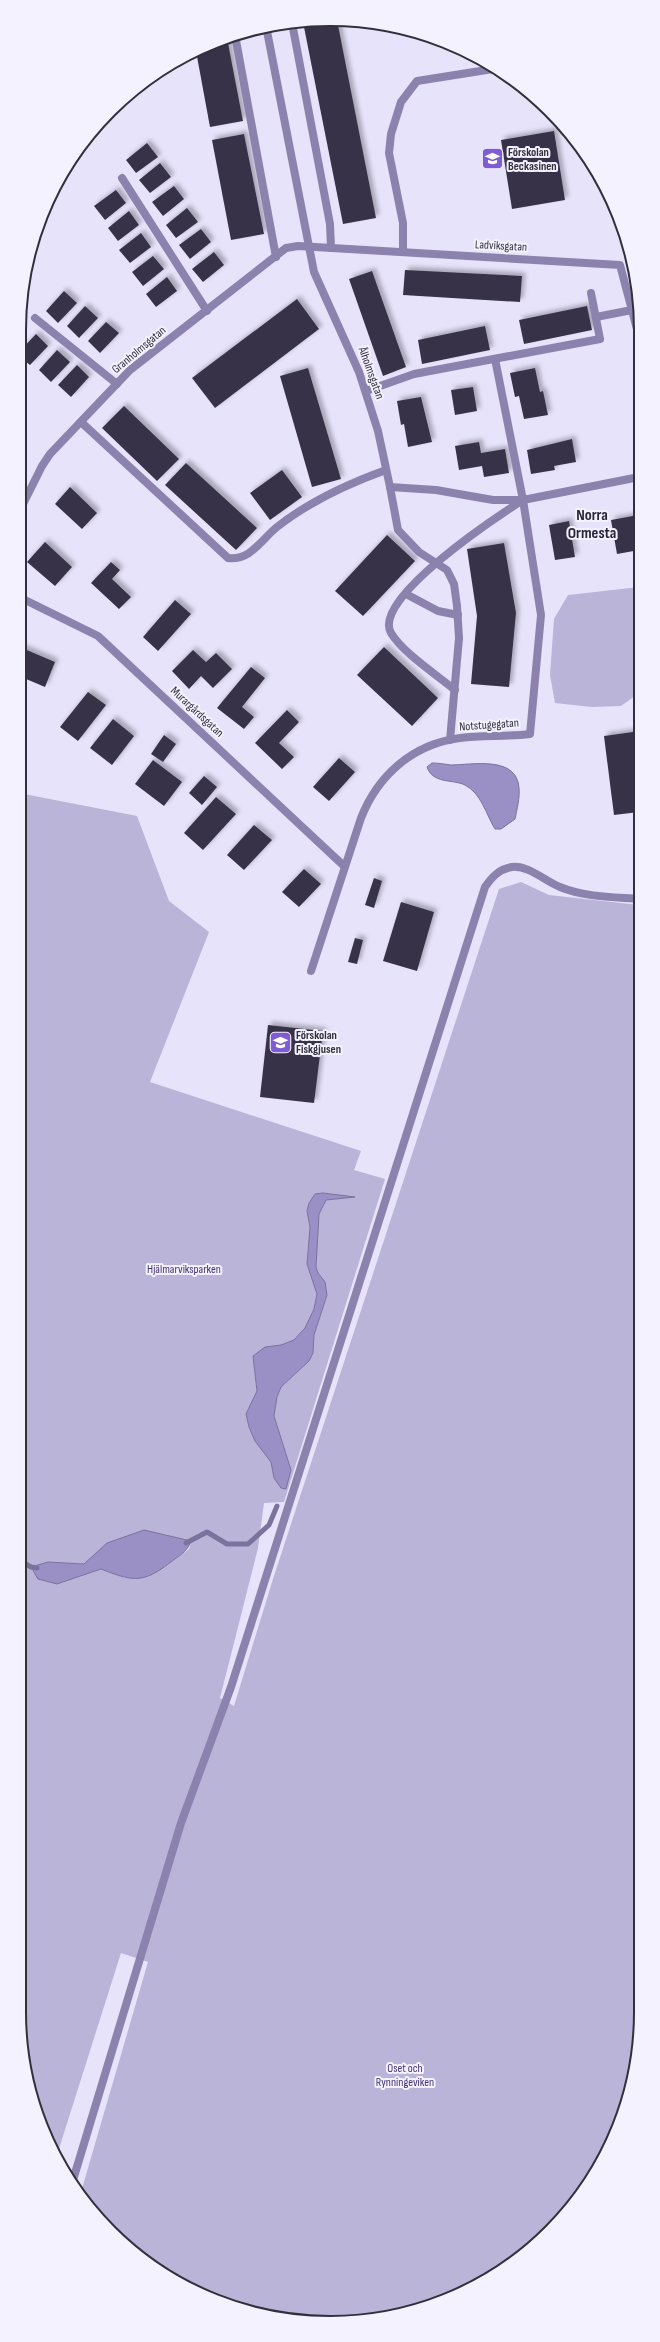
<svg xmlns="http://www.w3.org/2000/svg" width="660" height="2342" font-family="'Sofia Sans Condensed',sans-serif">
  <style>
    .green { fill: #bab4d9; fill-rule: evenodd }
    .water { fill: #9a90c6; stroke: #7b739d }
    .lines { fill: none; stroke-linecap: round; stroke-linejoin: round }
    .stream { stroke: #7b739d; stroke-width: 5 }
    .building { fill: #37334a; filter: url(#shadow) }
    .lane { stroke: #8b83ad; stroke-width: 8 }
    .street { stroke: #8b83ad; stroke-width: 8 }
    .labels { text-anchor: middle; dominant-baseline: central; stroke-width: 4; stroke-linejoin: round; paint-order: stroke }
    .poi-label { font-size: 12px; font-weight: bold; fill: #32303c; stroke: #f4f2fe; text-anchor: start }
    .street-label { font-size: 12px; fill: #32303c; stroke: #f4f2fe }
    .park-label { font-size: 12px; fill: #453376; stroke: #f4f2fe }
    .district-label { font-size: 16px; font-weight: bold; fill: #2a253b; stroke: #f4f2fe }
    .rim { fill: none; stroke: #32303c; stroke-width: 2 }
  </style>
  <defs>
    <filter id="shadow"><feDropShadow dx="3.5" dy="-3.5" stdDeviation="2" flood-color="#0004"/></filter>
  </defs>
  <rect width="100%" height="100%" fill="#e7e3fb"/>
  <g class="green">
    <polygon points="639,587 639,693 621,706 592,707 555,703 550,675 554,619 568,595"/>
    <path d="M19,793L137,816L169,901L209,932L150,1082L361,1151L354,1170L385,1179L284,1502L264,1503L258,1548L220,1698L234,1706L273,1579L499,889L521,882L549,895L639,905L641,2012L635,2072L599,2168L564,2217L520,2259L430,2307L370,2320L309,2322L249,2312L192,2291L141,2259L96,2217L81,2192L148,1962L121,1953L57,2155L43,2131L25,2072L19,2012ZM191,1542L189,1549L165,1567L125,1578L101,1569L88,1573L48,1562L84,1564Z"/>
  </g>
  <g class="water">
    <path d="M432,763C438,763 444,764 451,765C471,765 517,755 519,788C520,798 517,809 515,819L501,829H495C486,814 481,793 465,785C452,779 433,784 427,767Z"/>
    <polygon points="323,1193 355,1197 326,1200 319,1214 316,1267 318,1273 325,1282 327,1295 314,1335 313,1353 309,1361 281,1387 277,1397 274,1416 291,1470 286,1489 281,1488 274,1478 271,1462 255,1441 249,1427 246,1414 257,1391 253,1356 265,1347 281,1345 294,1340 305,1328 314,1309 317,1294 307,1264 310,1227 307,1211 309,1203 315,1194"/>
    <path d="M144,1530L191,1541C188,1550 182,1554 175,1559C144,1583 136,1583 101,1569L57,1584L38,1579L31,1567L48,1562L84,1564L107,1543Z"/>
  </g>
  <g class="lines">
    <g class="stream">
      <polyline points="186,1543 207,1532 227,1544 248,1544 269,1525 277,1506"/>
      <polyline points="19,1560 31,1567 37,1568"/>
    </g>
  </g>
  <g class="building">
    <polygon points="330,19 337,20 376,218 343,224 303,22"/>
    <polygon points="227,38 243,121 210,127 196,51 211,43"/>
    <polygon points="554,131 565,200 512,209 501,140"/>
    <polygon points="244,134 264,234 231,240 212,140"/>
    <polygon points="147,143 158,157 136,173 126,160"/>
    <polygon points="160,163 171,177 150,193 139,180"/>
    <polygon points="174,186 184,199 163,216 152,202"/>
    <polygon points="116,190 126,203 105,220 94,206"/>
    <polygon points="187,208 198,222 176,238 166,225"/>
    <polygon points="129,211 139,225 118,241 108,228"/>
    <polygon points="201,229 211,242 190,259 179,245"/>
    <polygon points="141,233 151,247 130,263 119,250"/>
    <polygon points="214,252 224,265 203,282 192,269"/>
    <polygon points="153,256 164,269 143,286 132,272"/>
    <polygon points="405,270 522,276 520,302 403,295"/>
    <polygon points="372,271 406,367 383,376 349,279"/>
    <polygon points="167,277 177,291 156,307 146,294"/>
    <polygon points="64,291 77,303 58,323 46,311"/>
    <polygon points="297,299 319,329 215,408 192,378"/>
    <polygon points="85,306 98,318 79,338 67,326"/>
    <polygon points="587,306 592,330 524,344 519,320"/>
    <polygon points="106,322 119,333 100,353 88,341"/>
    <polygon points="485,326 490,350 422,364 418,340"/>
    <polygon points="36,334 48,346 30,365 19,356 19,352"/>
    <polygon points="57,350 70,362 51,382 39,370"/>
    <polygon points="77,365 89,377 71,397 58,385"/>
    <polygon points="308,368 341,479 312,487 280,376"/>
    <polygon points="535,368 540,392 543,391 548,415 524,419 519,396 515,397 510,373"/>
    <polygon points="473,387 477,411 455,415 451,390"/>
    <polygon points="421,397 432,442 408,447 404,424 401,425 397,401"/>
    <polygon points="124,406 179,459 157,481 102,428"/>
    <polygon points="572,439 576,462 554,466 555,470 531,474 527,450"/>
    <polygon points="479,442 481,453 505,449 509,473 484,477 482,466 459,470 455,446"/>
    <polygon points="186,463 257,528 236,550 165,485"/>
    <polygon points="282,470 302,497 270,520 250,493"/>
    <polygon points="70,487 97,513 82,529 55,504"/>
    <polygon points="633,516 639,550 617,554 611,520"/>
    <polygon points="569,521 575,557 555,560 549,525"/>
    <polygon points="387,535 415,561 363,616 335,591"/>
    <polygon points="45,542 72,567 55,586 27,562"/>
    <polygon points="504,543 516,613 509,687 471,684 477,616 467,549"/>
    <polygon points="111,562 120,570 112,579 131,597 119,609 91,583"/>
    <polygon points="175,600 191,614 158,651 143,637"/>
    <polygon points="384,647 438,698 412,726 357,675"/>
    <polygon points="22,648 55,662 45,687 19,676 19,655"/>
    <polygon points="193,650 206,662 216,653 232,669 213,688 201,676 189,689 172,671"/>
    <polygon points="251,667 265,678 242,707 254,717 244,729 217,708"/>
    <polygon points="88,692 106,705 78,741 60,727"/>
    <polygon points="287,710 299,722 279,743 294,757 282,769 255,743"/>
    <polygon points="113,719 134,736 112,765 90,748"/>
    <polygon points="633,732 639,777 639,812 614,815 604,736"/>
    <polygon points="164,735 176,744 163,762 151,754"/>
    <polygon points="339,758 355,772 329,801 313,787"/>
    <polygon points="153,760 182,782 164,806 135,784"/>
    <polygon points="204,776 217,787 202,805 189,793"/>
    <polygon points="216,797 236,814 203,850 184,833"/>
    <polygon points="254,825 272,840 244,870 227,855"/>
    <polygon points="304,869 321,884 299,907 282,892"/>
    <polygon points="374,878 382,881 374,908 365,905"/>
    <polygon points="401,902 434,912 417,971 383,961"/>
    <polygon points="355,938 363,940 357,964 348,962"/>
    <polygon points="268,1025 323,1031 314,1103 260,1097"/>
  </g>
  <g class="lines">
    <g class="lane">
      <polyline points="292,23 330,224 331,248"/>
      <polyline points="235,35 276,257"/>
      <polyline points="122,178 207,311"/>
      <polyline points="403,252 403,223 389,153 391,134 401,102 417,81 493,69"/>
      <polyline points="596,317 632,310"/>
      <polyline points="35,318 117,384"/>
      <polyline points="366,391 414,374 600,339 591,293"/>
      <path d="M81,422L228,558C250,561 261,540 277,527C310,501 347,484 386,470"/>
      <polyline points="390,487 398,530 419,552 447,570 454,584 457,606 459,638 450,740"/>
      <polyline points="406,594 438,611 458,615"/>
      <path d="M455,690C437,675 403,653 391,633C371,599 498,516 523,500L495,359"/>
    </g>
    <g class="street">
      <polyline points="266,26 314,272 359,372 378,431 390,487 436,490 493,500 523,500 639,477"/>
      <polyline points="19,512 42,466 50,454 130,370 286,248 298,246 620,265 638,333"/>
      <polyline points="19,597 98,636 344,866"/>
      <path d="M311,971L361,818C378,775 413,744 460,738C483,735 506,737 530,734L541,615L523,500"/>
      <path d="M73,2180L181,1823L231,1687L485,887C492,877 499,869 512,867C528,865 545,881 560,887C584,897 613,897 639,899"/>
    </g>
  </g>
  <defs>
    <symbol id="school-square" viewBox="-11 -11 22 22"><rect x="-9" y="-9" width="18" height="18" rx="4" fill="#7f5cd6" stroke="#f4f2fe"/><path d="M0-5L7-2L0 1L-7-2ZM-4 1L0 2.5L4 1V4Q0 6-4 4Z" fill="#fff"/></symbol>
  </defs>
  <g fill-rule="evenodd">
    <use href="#school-square" x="480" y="146" width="25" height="25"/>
    <use href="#school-square" x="268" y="1030" width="25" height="25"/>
  </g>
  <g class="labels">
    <g class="poi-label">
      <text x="508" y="152">Förskolan<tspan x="508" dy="14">Beckasinen</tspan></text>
      <text x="296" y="1035">Förskolan<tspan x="296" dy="14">Fiskgjusen</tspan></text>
    </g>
    <g class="street-label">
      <text transform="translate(501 246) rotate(3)">Ladviksgatan</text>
      <text transform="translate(139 350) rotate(-40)">Granholmsgatan</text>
      <text transform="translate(371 373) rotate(70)">Ålholmsgatan</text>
      <text transform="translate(197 712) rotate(43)">Murargårdsgatan</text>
      <text transform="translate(489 725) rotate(-4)">Notstugegatan</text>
    </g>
    <g class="park-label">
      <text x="184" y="1269">Hjälmarviksparken</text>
      <text x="405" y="2068">Oset och<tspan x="405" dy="14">Rynningeviken</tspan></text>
    </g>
    <g class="district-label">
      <text x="592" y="515">Norra<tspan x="592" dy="18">Ormesta</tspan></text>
    </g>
  </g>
  <path d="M0 0H660V2342H0ZM330 26H330A304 304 0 0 1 634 330V2012A304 304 0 0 1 330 2316H330A304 304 0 0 1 26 2012V330A304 304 0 0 1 330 26Z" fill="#f4f2fe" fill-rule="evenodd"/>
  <path class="rim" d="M330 26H330A304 304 0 0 1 634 330V2012A304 304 0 0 1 330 2316H330A304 304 0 0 1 26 2012V330A304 304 0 0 1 330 26Z"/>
</svg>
